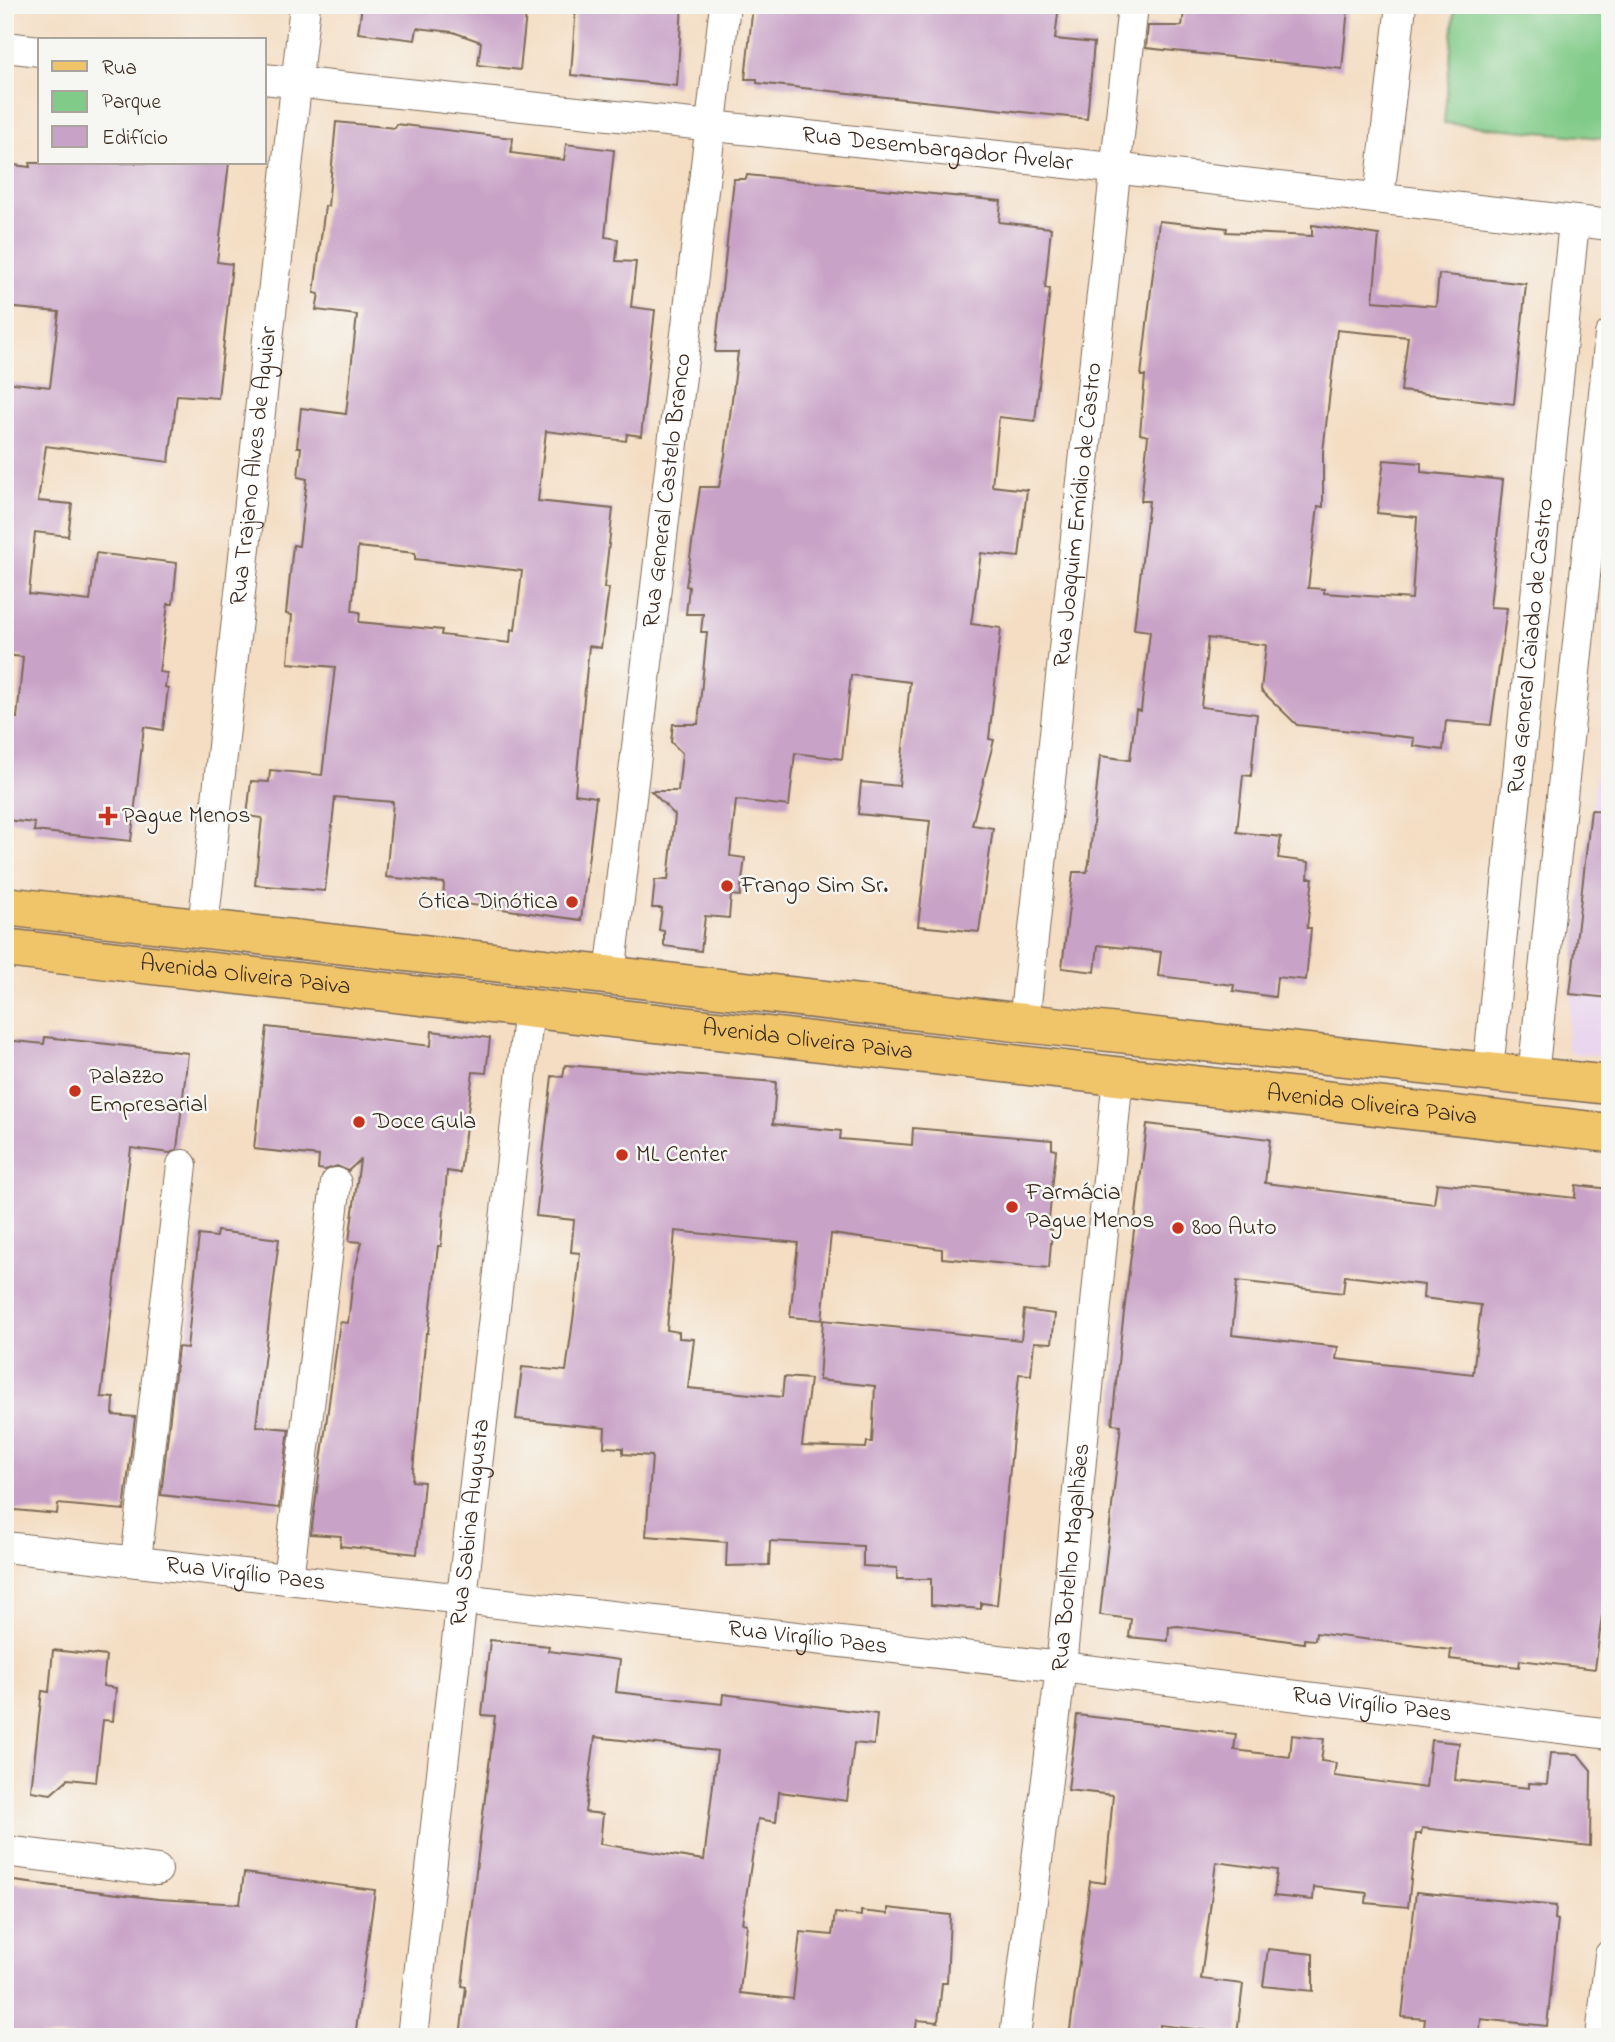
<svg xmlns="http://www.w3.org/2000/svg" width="1615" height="2042" font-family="'Indie Flower',sans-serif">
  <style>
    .built { fill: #e8d2ee }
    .green { fill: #81cb88; stroke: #5e7a53; stroke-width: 2 }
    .building { fill: #c9a3c7; fill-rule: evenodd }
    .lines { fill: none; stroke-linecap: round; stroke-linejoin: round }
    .minor-casing { stroke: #7c6957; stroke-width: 32 }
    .primary-casing { stroke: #7c6957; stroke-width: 41 }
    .minor { stroke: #fff; stroke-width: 30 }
    .primary { stroke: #f0c469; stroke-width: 38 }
    .poi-dot { fill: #c8321e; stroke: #f6f6f2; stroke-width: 2.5 }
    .labels { text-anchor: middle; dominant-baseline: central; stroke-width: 5; stroke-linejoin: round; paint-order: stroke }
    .street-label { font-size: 24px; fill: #3b2a1e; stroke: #f6f6f2 }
    .poi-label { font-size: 24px; fill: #3b2a1e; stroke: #f6f6f2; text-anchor: start }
  </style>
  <rect width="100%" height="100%" fill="#f6f6f2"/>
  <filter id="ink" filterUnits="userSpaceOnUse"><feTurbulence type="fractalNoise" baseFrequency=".0143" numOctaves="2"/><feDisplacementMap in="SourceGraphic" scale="14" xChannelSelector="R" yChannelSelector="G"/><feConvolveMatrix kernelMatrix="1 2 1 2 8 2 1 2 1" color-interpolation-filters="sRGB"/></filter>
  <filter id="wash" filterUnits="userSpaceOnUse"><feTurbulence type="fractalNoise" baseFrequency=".00686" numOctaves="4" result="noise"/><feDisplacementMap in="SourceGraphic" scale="28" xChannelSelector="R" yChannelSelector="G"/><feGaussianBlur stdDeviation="1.57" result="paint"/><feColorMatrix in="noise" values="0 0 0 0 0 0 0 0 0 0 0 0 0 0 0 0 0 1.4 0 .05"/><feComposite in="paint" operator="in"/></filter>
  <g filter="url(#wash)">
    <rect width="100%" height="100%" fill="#f4ddc2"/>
    <polygon class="built" points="1605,691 1610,691 1610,1057 1573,1053 1566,1048"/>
    <polygon class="green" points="1455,5 1610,5 1610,139 1444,123"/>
    <g id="blocks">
      <g class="building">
        <polygon points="362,5 527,5 520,70 478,65 481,42 453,32 417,28 415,40 358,33"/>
        <polygon points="576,5 682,5 677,86 571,75"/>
        <polygon points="753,5 1059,5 1055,39 1094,43 1087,119 757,83 757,79 745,79"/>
        <polygon points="1185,5 1348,8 1342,69 1146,48 1148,26 1182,26"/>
        <path d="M336,122L395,128L396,124L513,138L511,153L564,160L566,144L614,150L605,237L618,239L616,261L636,262L631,307L655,310L641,436L627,434L626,441L546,431L538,501L613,509L604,588H609L601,648L589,646L575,794L596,797L581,920L443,901L444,883L386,877L393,802L335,797L325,891L255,885L262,818L247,816L251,781L269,782L270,770L322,775L335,667L288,663L292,615L286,614L293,545L299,546L307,479L298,477L301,447H297L301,408L346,414L357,315L316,310L319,294L314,293L325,206H328ZM358,547L415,553V559L522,571L515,630L511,629L510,643L441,635L442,630L359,622L360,612L352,611Z"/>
        <polygon points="30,163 229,163 217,262 232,264 218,398 177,395 169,462 46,446 38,501 72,504 68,536 35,532 29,594 90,601 96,553 177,563 173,604 168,604 159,672 167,673 165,687 168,688 163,730 144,727 131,841 34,831 35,823 5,820 5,718 17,718 23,657 5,655 8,519 5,518 5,382 50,387 59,312 5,307 5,164 30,167"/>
        <polygon points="747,175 1001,201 999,222 1051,228 1045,288 1050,289 1035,421 999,417 992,486 1027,490 1019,557 981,553 971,624 1001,628 989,739 994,740 972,825 993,828 979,932 918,926 930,821 858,814 861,782 899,786 910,682 851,675 842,759 795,753 789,806 736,800 730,856 745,858 740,896 731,895 729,918 705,916 701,951 664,946 664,931 659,930 662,908 652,908 655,880 668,880 675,815 651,791 678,791 682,753 671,742 673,724 698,724 707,632 701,632 703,614 686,614 689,587 686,586 700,487 719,487 725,455 738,352 715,352 734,179 746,179"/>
        <polygon points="1159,221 1227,228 1226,232 1312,236 1312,225 1379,235 1373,301 1436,306 1439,274 1526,284 1514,404 1401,391 1408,337 1337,330 1323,452 1323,507 1318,506 1308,588 1324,589 1324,593 1412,599 1417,517 1377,513 1384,460 1421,463 1421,472 1503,480 1490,607 1507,608 1491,725 1446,721 1443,750 1413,746 1414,738 1297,725 1261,690 1266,645 1208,638 1201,707 1257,714 1251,776 1243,775 1237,832 1281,837 1278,858 1309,862 1308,878 1313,878 1307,928 1311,928 1306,980 1277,977 1275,997 1233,991 1234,985 1158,976 1161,952 1098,945 1095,972 1062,968 1073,872 1087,872 1089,863 1100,756 1130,760 1136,710 1141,711 1150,631 1134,629 1149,501 1141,501 1148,436 1140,434 1145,376 1141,376"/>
        <polygon points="1591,810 1610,811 1610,998 1570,994"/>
        <polygon points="267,1027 431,1046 432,1031 490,1038 486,1073 473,1072 460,1173 447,1171 441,1246 438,1246 428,1333 426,1333 412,1481 424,1482 417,1554 340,1546 341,1536 311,1534 340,1322 348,1323 353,1278 362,1242 349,1241 360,1160 348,1171 337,1166 325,1170 318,1169 319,1156 254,1149"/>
        <polygon points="45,1037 188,1053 177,1149 170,1153 131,1148 101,1397 114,1398 113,1415 135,1417 124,1510 58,1504 57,1514 5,1509 5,1040 44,1044"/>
        <polygon points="565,1065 776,1082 773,1124 841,1131 840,1139 912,1145 913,1128 1052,1140 1052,1149 1056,1150 1048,1229 1052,1230 1049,1268 942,1258 942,1249 831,1234 822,1320 790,1317 798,1243 675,1231 667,1330 679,1332 679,1338 694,1339 688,1388 782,1397 784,1377 810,1379 802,1446 866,1448 867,1442 872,1442 875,1386 819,1380 823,1320 1021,1340 1024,1310 1055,1314 1052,1343 1034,1342 1031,1375 1019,1374 997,1605 981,1603 981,1609 931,1605 931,1579 897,1579 897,1568 863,1566 863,1546 770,1541 769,1565 726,1566 727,1542 646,1536 652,1456 623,1454 623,1448 604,1447 605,1428 516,1419 522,1367 566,1371 574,1313 580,1253 571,1252 574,1220 536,1216 552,1076 563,1077"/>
        <path d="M1147,1124L1270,1139L1265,1183L1434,1204L1437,1183L1575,1198L1576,1185L1610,1189V1612L1602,1616L1595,1669L1520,1660L1519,1667L1450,1659L1451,1650L1316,1633L1315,1640L1304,1639V1643L1178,1626L1169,1627L1168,1641L1129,1637L1131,1619L1100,1615L1121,1425L1112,1424L1119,1353ZM1345,1276L1424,1285L1423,1298L1481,1305L1473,1374L1336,1359L1338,1347L1232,1335L1237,1281L1343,1293Z"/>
        <polygon points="217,1231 279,1239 256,1426 289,1429 279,1508 161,1495 178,1347 187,1348 199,1235 216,1237"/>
        <path d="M490,1640L549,1646L548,1651L620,1660L616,1692L722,1704L723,1694L877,1714L874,1745L854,1743L847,1801L779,1792L776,1822L758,1819L742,1923L747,1924L740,1993L793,1999L800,1932L832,1935L835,1913L861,1916V1911L888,1914V1908L950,1915L947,1983H942L938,2022L917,2020L915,2037H460L466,1987L462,1986L495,1716L482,1715ZM595,1737L717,1751L704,1860L600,1844L603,1814L585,1812Z"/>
        <polygon points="53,1650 106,1656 103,1686 116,1688 113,1721 103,1720 96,1782 68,1779 51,1794 31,1791 42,1691 49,1692"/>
        <polygon points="1077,1715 1236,1734 1234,1750 1290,1757 1292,1735 1324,1739 1321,1761 1336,1763 1334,1776 1426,1788 1431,1740 1459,1743 1455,1780 1529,1788 1529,1783 1547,1784 1550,1753 1578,1754 1591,1770 1590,1846 1422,1828 1421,1834 1416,1834 1408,1907 1366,1903 1367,1893 1314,1887 1313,1900 1274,1896 1277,1870 1216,1862 1201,1979 1243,1984 1237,2034 1160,2025 1159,2037 1069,2037 1090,1881 1105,1883 1113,1795 1068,1790"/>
        <polygon points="244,1873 375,1890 355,2037 5,2037 5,1880 158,1899 240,1904"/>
        <polygon points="1416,1892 1556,1906 1555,1919 1558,1920 1547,2026 1481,2019 1479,2037 1423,2037 1425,2019 1402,2017"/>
        <polygon points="1268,1949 1313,1954 1313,1991 1263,1986"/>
      </g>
    </g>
  </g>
  <g filter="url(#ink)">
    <use href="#blocks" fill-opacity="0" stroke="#7c6957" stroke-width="2"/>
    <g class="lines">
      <defs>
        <g id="minor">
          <polyline points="5,47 40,51"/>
          <path id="s1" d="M264,79L1113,168L1610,225"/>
          <polyline points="1379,198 1401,5"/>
          <path id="s2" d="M203,927L305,5"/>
          <path id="s3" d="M610,975L725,5"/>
          <path id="s4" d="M1024,1023L1133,5"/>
          <path id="s5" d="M1488,1071L1574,222"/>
          <polyline points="1533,1076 1610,335"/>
          <path id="s6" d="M5,1547L1061,1667L1610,1734"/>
          <polyline points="136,1560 182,1165"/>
          <polyline points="288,1579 336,1183"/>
          <polyline points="5,1851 157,1870"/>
          <path id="s7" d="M412,2037L529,1009"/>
          <path id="s8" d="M1015,2037L1061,1667L1118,1076"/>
          <polyline points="1601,2037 1610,1955"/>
        </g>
        <g id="primary">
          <polyline points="5,906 1024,1023 1610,1085"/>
          <path id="s9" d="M5,948L1610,1133"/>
        </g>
      </defs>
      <use href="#minor" class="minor-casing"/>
      <use href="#primary" class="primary-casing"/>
      <use href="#minor" class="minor"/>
      <use href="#primary" class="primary"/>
    </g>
  </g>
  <g class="poi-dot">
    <path d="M104.5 805.5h7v7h7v7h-7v7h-7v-7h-7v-7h7z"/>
    <circle cx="727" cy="886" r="7"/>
    <circle cx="572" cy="902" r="7"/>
    <circle cx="75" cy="1091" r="7"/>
    <circle cx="359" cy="1122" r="7"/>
    <circle cx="622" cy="1155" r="7"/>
    <circle cx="1012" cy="1207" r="7"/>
    <circle cx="1178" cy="1228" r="7"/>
  </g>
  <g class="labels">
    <g class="street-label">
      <text stroke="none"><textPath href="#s1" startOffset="677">Rua Desembargador Avelar</textPath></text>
      <text stroke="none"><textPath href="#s2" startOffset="464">Rua Trajano Alves de Aguiar</textPath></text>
      <text stroke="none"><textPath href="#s3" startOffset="488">Rua General Castelo Branco</textPath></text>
      <text stroke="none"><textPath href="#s4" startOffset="511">Rua Joaquim Emídio de Castro</textPath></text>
      <text stroke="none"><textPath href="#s5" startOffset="427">Rua General Caiado de Castro</textPath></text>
      <text stroke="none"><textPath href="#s9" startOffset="242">Avenida Oliveira Paiva</textPath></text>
      <text stroke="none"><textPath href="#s9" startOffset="808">Avenida Oliveira Paiva</textPath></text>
      <text stroke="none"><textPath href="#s9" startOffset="1376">Avenida Oliveira Paiva</textPath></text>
      <text stroke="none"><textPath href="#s7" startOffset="518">Rua Sabina Augusta</textPath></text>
      <text stroke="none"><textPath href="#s8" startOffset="483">Rua Botelho Magalhães</textPath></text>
      <text stroke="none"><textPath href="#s6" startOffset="242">Rua Virgílio Paes</textPath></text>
      <text stroke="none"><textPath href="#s6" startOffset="808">Rua Virgílio Paes</textPath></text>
      <text stroke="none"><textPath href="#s6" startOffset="1376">Rua Virgílio Paes</textPath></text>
    </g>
    <g class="poi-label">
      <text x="122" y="816">Pague Menos</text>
      <text x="741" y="886">Frango Sim Sr.</text>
      <text x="558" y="902" text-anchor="end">Ótica Dinótica</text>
      <text x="89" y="1077">Palazzo<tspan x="89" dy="28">Empresarial</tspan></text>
      <text x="373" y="1122">Doce Gula</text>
      <text x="636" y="1155">ML Center</text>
      <text x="1026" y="1193">Farmácia<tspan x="1026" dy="28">Pague Menos</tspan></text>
      <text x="1192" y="1228">800 Auto</text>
    </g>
  </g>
  <rect width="1615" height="2042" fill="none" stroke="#f6f6f2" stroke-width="28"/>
  <rect x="38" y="38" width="228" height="126" fill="#f6f6f2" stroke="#aba49d" stroke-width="2"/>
  <rect x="52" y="61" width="35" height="10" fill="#f0c469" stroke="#aba49d" stroke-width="2"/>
  <text x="102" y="74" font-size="21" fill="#3b2a1e">Rua</text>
  <rect x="52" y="91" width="35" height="21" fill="#81cb88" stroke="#aba49d" stroke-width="2"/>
  <text x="102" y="108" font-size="21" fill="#3b2a1e">Parque</text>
  <rect x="52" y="126" width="35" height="21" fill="#c9a3c7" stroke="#aba49d" stroke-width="2"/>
  <text x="102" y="144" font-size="21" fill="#3b2a1e">Edifício</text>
</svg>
